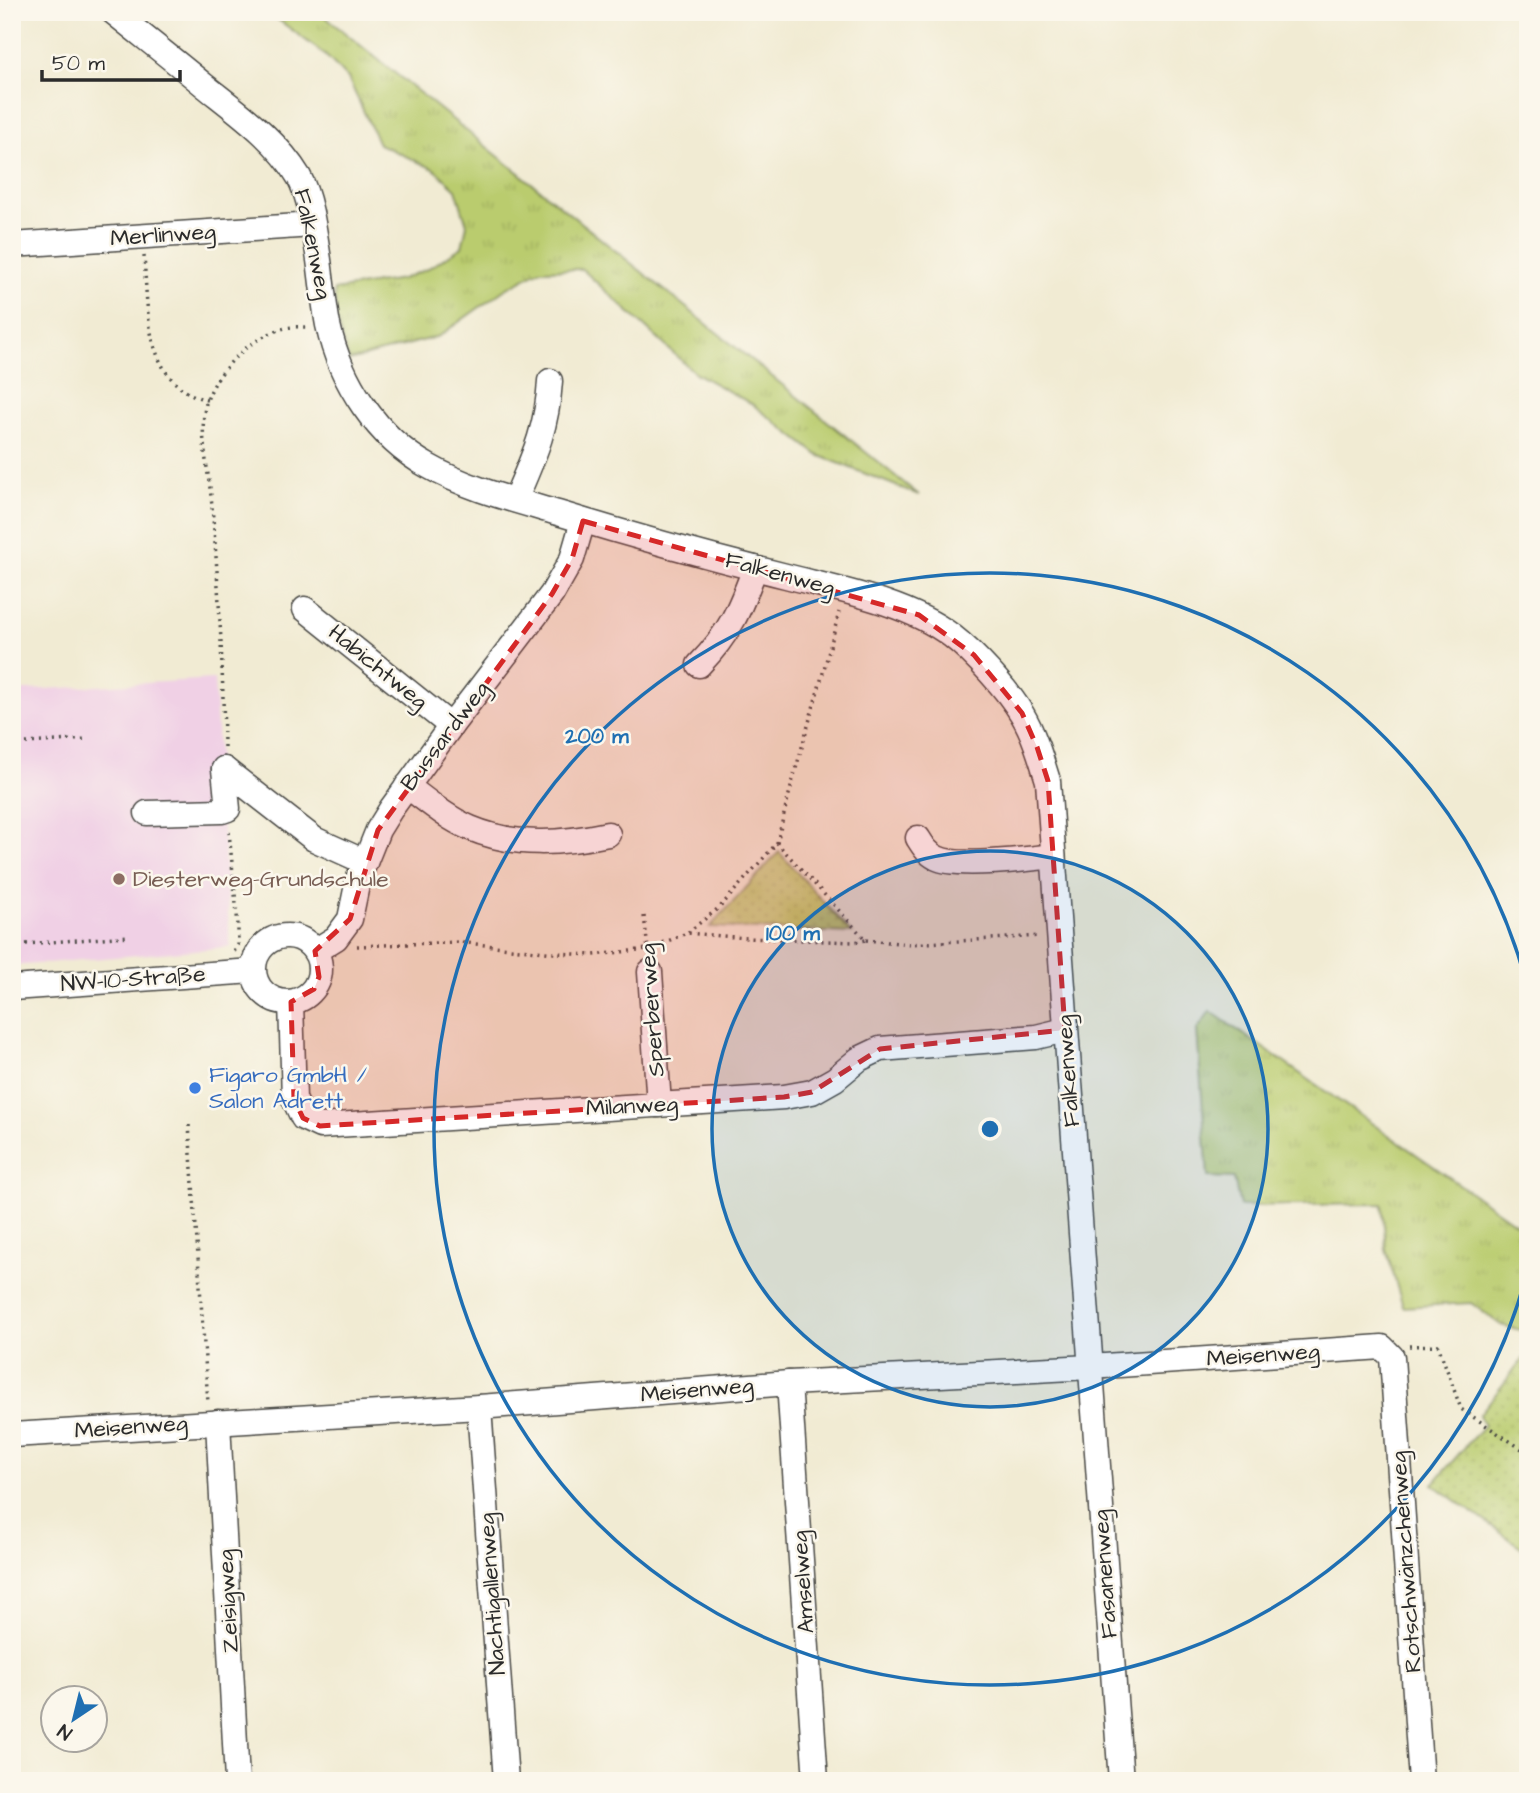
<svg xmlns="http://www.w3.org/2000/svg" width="1540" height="1793" font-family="'Architects Daughter',sans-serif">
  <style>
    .built { fill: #f0d0e5 }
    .grass { fill: url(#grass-tufts); stroke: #727c4c; stroke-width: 2 }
    .park { fill: url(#park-dots); stroke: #727c4c; stroke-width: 2 }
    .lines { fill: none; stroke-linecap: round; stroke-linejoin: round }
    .minor-casing { stroke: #494844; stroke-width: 27 }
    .path { stroke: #494844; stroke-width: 3.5; stroke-dasharray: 2 5; stroke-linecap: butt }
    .minor { stroke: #fff; stroke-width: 24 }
    .marked { fill: #d62828; fill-opacity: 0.2; stroke: #d62828; stroke-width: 5; stroke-dasharray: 14 9; stroke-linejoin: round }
    .ring { fill: none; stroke: #1f6fb2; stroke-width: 3.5 }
    .education-dot { fill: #8d6e63; stroke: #fbf7ec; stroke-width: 2.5 }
    .shop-dot { fill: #3f7fe0; stroke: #fbf7ec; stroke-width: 2.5 }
    .labels { text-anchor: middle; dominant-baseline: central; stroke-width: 5; stroke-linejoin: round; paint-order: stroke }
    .street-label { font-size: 23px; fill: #2b2b2b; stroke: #fbf7ec }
    .education-label { font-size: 23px; fill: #785e54; stroke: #fbf7ec; text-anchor: start }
    .shop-label { font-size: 23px; fill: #366cbe; stroke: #fbf7ec; text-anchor: start }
    .centre { fill: #1f6fb2; stroke: #fbf7ec; stroke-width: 3.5 }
    .ring-label { font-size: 21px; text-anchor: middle; font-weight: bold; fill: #1f6fb2; stroke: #fbf7ec; stroke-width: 5; stroke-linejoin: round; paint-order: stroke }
  </style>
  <defs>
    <pattern id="grass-tufts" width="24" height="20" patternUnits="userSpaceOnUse" patternTransform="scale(1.75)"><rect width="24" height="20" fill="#bacc6e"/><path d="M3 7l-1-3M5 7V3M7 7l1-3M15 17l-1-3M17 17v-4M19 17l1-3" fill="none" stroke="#a0af5f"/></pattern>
    <pattern id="park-dots" width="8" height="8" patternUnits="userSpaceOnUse" patternTransform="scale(1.75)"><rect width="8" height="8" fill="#bacc6e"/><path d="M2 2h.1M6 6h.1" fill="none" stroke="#a0af5f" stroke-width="1.8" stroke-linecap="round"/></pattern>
  </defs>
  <rect width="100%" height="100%" fill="#fbf7ec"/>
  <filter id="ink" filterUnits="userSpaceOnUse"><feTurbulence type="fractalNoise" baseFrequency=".0143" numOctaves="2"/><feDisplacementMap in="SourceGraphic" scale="14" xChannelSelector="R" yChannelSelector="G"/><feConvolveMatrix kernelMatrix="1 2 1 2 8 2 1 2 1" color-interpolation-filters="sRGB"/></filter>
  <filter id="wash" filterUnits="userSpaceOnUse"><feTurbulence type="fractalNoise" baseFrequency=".00686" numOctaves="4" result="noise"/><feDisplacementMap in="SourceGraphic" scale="28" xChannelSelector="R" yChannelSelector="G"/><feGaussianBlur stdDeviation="1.57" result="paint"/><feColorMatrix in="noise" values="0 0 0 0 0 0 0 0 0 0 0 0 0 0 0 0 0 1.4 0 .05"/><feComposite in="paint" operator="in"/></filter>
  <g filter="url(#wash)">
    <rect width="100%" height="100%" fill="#f1ebd3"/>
    <polygon class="built" points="214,679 230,947 12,966 12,691"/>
    <g class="grass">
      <polygon points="268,12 319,12 919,495 818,455 752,404 695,373 582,269 540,270 504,290 439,336 349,361 337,323 334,290 402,279 427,269 462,247 467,225 456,189 434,169 379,144 348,78 324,54"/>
      <polygon points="1210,1011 1528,1232 1528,1332 1501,1325 1471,1303 1403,1307 1386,1249 1382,1204 1240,1206 1234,1178 1208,1177 1197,1030"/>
    </g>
    <g class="park">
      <polygon points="779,852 851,933 710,927"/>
      <polygon points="1528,1353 1528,1552 1433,1484 1484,1425 1479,1415"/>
    </g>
  </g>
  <g filter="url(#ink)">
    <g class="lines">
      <defs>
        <g id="minor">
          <path d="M113,12C144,37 175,61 205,86C239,113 277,140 299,177C311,199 315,235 319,260C322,282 324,304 328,325C340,381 377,438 428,466C468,489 514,500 558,513C633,536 709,557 786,576C840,590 907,602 952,636C974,653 1008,690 1022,714C1034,734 1041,758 1048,781L1121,1781"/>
          <polyline points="12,245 313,225"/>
          <path d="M515,500C534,456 547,429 550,381"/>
          <polyline points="305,609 451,726"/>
          <path d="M699,665C730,633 740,609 755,568"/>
          <polyline points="224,769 314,839 365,862"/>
          <path d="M407,786C427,801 447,818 470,828C515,847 561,844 608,834"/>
          <polyline points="147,813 222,811 228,809 224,769"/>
          <path d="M918,838C923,846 927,853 937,858C956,868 1029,859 1053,856"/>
          <circle cx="287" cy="969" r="33"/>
          <polyline points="315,951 336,938 350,919 358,880 378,830 391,809 451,726 552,594 572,559 583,521"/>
          <polyline points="650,972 659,1105"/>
          <polyline points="12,988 253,971"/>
          <polyline points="291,1002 294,1099 303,1118 320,1126 784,1097 812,1092 835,1079 859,1059 880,1049 1036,1037 1065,1030"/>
          <polyline points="789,1383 816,1781"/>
          <polyline points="479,1407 506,1781"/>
          <polyline points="218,1422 237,1781"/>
          <polyline points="12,1435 479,1407 789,1383 1090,1367 1382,1347 1392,1357 1421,1781"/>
        </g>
      </defs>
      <use href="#minor" class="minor-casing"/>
      <g class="path">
        <path d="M144,256C148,307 143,384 207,400"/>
        <polyline points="12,744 87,739"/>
        <path d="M224,747C223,667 219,586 212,507C210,475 197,430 207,400C218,369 250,338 282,329C290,326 301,327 309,327"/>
        <polyline points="229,832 238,925 238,945 234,952"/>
        <path d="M777,843C795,765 820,689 839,612"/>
        <polyline points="12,867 18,945"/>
        <polyline points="644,916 648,949"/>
        <polyline points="866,940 910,944 1040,936"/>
        <polyline points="12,945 129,936"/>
        <polyline points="357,946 459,942 554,953 594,955 648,949 687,933 747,938 853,942 866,940 777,843 720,907 687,933"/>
        <polyline points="189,1125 208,1403"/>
        <polyline points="1409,1346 1438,1345 1461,1409 1528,1453"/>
      </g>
      <use href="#minor" class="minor"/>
    </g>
  </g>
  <path class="marked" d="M583,521L919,615L974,655L1022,713L1037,747L1048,781L1065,1030L880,1049L812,1092L784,1097L320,1126L303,1118L294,1099L291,1002L314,989L319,977L315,951L350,919L378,830L552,594L572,559Z"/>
  <circle cx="990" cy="1129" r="278" fill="#1f6fb2" fill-opacity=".12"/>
  <g class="ring">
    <circle cx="990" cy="1129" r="278"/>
    <path d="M1527 1273A556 556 0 1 1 1527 985"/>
  </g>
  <circle class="education-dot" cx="119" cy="879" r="7"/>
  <circle class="shop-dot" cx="195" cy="1088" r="7"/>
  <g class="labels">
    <g class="street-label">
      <text transform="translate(163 235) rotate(-4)">Merlinweg</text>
      <text transform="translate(313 244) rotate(78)">Falkenweg</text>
      <text transform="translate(780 574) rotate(15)">Falkenweg</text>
      <text transform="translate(378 667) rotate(39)">Habichtweg</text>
      <text transform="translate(445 736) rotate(-53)">Bussardweg</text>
      <text transform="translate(133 979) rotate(-4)">NW-10-Straße</text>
      <text transform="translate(652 1010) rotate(-94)">Sperberweg</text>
      <text transform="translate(1068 1071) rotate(-94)">Falkenweg</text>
      <text transform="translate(632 1106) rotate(-3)">Milanweg</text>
      <text transform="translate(1263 1355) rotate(-4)">Meisenweg</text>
      <text transform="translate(697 1390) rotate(-5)">Meisenweg</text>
      <text transform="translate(131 1427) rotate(-4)">Meisenweg</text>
      <text transform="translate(1406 1562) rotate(-94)">Rotschwänzchenweg</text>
      <text transform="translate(1105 1574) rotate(-94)">Fasanenweg</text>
      <text transform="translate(803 1582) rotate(-94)">Amselweg</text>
      <text transform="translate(492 1594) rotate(-94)">Nachtigallenweg</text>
      <text transform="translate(228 1601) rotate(-93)">Zeisigweg</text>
    </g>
    <g class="education-label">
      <text x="133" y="879">Diesterweg-Grundschule</text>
    </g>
    <g class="shop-label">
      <text x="209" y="1075">Figaro GmbH /<tspan x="209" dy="26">Salon Adrett</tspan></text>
    </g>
  </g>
  <circle cx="990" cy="1129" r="10" class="centre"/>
  <g class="ring-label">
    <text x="597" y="743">200 m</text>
    <text x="793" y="940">100 m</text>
  </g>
  <rect width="1540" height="1793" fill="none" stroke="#fbf7ec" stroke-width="42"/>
  <g transform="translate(74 1719) rotate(215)"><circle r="33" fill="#fbf7ec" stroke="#a8a59f" stroke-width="2"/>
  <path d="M0-5L12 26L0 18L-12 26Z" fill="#1f6fb2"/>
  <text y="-10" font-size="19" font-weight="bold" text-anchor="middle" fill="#2b2b2b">N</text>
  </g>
  <path d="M42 70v10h138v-10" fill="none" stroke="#2b2b2b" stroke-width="3.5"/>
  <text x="52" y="70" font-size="21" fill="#2b2b2b" stroke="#fbf7ec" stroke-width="5" paint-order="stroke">50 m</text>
</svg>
